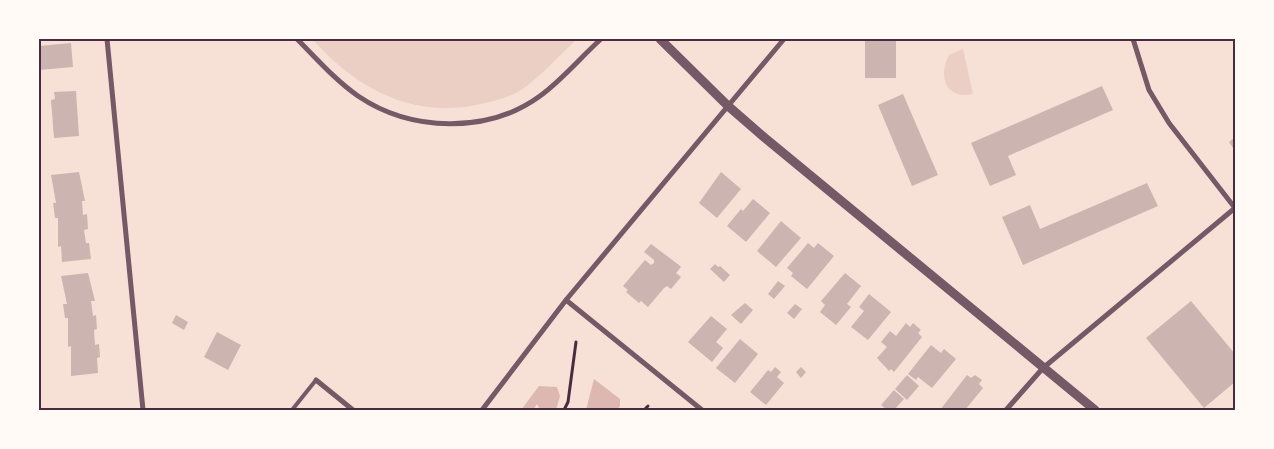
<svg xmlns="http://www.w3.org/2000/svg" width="1274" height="449" font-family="'Open Sans',sans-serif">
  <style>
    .green { fill: #ebcfc5 }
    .water { fill: #dcb8b0 }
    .building { fill: #ccb4b1 }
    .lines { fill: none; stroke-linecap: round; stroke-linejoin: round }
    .path { stroke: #4a2c40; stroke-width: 3 }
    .service { stroke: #755966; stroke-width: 4 }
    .minor { stroke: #755966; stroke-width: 5 }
    .tertiary { stroke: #755966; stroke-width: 9 }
    .neatline { fill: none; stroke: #4a2c40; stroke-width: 2 }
  </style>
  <rect width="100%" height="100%" fill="#f7e1d7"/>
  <g class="green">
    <path d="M312,39H577C560,55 543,74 524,88C514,96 497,100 485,103C415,121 358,90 312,39Z"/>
    <path d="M963,49L973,94C945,100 938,76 949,55Z"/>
  </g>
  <g class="water">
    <polygon points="594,379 620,399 620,406 617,410 586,410"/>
    <polygon points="539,386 557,387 560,396 556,410 540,410 537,404 533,410 521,410"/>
  </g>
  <g class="building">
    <rect x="865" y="39" width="31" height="39"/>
    <polygon points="71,43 73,67 39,70 39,46"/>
    <polygon points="1102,86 1113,110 1008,156 1016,175 990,186 971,143"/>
    <polygon points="76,91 79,136 54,138 51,100 55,99 54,92"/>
    <polygon points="903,94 938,175 912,186 878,105"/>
    <polygon points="1235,137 1235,151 1229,142"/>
    <polygon points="79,172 85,201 82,201 83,215 87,214 88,229 84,230 86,243 89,243 91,259 62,262 61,246 58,247 58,218 55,218 53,203 56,203 51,175"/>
    <polygon points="721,172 741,189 717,218 699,203"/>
    <polygon points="1147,183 1158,206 1023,265 1002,217 1030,205 1040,229"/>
    <polygon points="753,199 770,213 746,242 727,226 741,209 743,211"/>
    <polygon points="781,221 801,238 776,267 757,251"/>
    <polygon points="808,243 814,248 818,243 834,256 807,289 791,276 793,273 787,268"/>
    <polygon points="651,244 679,265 681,267 676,273 681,277 671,289 667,286 664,288 648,307 641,301 639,303 626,292 628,290 623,286 645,260 651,265 654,263 654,260 644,252"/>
    <polygon points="715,264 718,267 720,266 730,275 724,282 710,269"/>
    <polygon points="88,273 95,301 91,301 93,316 96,315 97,329 94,330 95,345 99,344 100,357 97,358 98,373 71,376 71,346 68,347 68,318 65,318 63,304 67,304 61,276"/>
    <polygon points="845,273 861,286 847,304 851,307 836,325 820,312 825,305 821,301"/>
    <polygon points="778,281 785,286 774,299 768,294"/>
    <polygon points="869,294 891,312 868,340 851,327 864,311 859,307"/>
    <polygon points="1191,301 1235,354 1235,382 1204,408 1146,338"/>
    <polygon points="745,303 753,310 741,324 731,315"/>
    <polygon points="795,304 802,309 794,319 787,313"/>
    <polygon points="176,315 188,322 184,330 172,323"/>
    <polygon points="711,316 727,329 716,342 723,348 712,362 688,342"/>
    <polygon points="906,323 910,327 913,323 921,330 918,333 922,337 894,372 891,369 889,371 877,358 887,347 881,342 890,331 896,336"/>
    <polygon points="217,332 241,345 228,370 204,357"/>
    <polygon points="740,339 758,354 735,383 716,368"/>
    <polygon points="931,345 941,353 944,349 956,359 932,388 918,377 916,380 908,374"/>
    <polygon points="775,367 781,372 777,377 784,383 766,405 750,392 768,370 771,372"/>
    <polygon points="801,367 806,372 801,378 796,372"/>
    <polygon points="907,375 919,386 907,400 895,389"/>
    <polygon points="967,375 971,378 975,375 982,380 979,384 983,388 965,410 940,410"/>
    <polygon points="894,390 904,399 894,410 887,410 881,405"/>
  </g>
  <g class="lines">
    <g class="path">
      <polyline points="564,410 568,402 576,342"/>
      <polyline points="644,410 648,406"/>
    </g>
    <polyline class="service" points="292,410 316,380"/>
    <g class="minor">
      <polyline points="107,39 143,410"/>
      <path d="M297,39C317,59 335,80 358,96C411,132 488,134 540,96C562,80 581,57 601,39"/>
      <polyline points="1133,39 1149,90 1169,123 1235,208"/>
      <polyline points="566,300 702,410"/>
      <polyline points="316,380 353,410"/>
      <polyline points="482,410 566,300 784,39"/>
      <polyline points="1006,410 1043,368 1235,208"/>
    </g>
    <polyline class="tertiary" points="660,39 727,105 765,138 1095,410"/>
  </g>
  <rect width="1274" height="449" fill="none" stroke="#fffaf5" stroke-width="80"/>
  <rect x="40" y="40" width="1194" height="369" class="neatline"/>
</svg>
